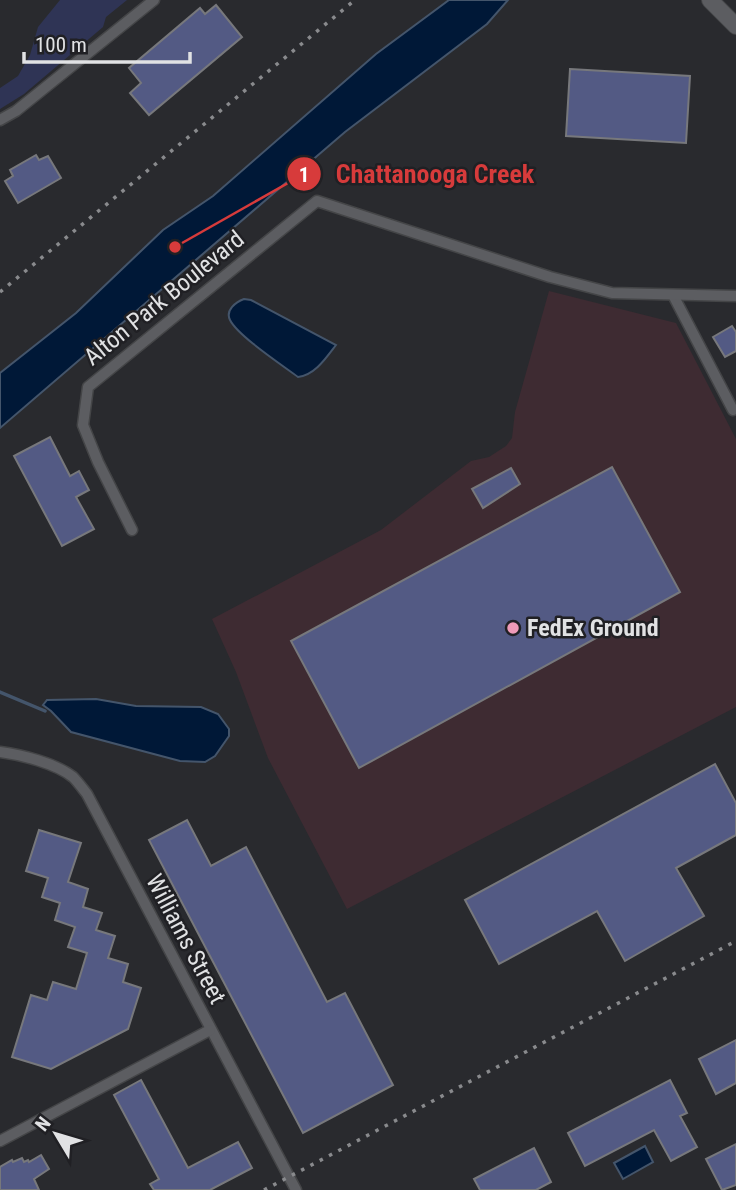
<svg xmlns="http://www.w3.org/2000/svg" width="736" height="1190" font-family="'Roboto Condensed',sans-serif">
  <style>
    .commercial { fill: #3e2b32 }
    .green { fill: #2f3455 }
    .water { fill: #001837; stroke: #44556b; stroke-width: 2 }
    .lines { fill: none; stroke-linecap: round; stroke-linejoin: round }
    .stream { stroke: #44556b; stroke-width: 3.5 }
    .building { fill: #535a84; stroke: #77787c; stroke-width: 2 }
    .minor-casing { stroke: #444547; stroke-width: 13 }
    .secondary-casing { stroke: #444547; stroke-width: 18 }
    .minor { stroke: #5c5d61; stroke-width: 10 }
    .secondary { stroke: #5c5d61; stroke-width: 16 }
    .rail { stroke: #898a8d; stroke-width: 3.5; stroke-dasharray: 3.5 7; stroke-linecap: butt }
    .poi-dot { fill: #ef9ab8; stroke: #202024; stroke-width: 2.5 }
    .labels { text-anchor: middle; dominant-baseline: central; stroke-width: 5; stroke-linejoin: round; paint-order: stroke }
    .street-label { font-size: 24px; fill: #e1e2e4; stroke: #202024 }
    .poi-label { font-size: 24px; font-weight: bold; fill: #e1e2e4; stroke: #202024; text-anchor: start }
    .leader { fill: none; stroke: #d73b3b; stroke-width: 2.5 }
    .callout-dot { fill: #d73b3b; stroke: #202024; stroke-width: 2.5 }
    .mark-label { font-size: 21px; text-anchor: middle; font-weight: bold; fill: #fff }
    .callout-label { font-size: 26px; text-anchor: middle; font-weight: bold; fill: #d73b3b; stroke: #202024; stroke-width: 5; stroke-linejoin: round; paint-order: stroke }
  </style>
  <rect width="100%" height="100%" fill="#292a2e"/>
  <polygon class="commercial" points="549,291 676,323 736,439 736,707 347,909 268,758 236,672 212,619 381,530 471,461 489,457 506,446 512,438 515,412"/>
  <polygon class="green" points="60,0 127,0 106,17 103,27 24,94 0,109 0,88 18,76 30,55 38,27"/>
  <g class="water">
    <polygon points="449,0 508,0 487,24 345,132 0,428 0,373 76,313 163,230 213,196 376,54"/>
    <path d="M244,299L251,300L336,345C326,358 315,375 298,377C282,365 238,336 230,320C225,310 236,302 244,299Z"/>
    <polygon points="96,699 136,706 201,707 218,714 229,729 229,736 215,756 205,762 180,761 71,732 51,711 43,705 47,700"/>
    <polygon points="645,1146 653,1162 623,1179 614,1163"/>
  </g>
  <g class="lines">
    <polyline class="stream" points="0,692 45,711"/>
  </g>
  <g class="building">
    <polygon points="216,5 242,37 149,115 130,93 141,83 129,68 200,8 205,14"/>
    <polygon points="570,69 690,76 686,143 566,136"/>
    <polygon points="36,155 39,160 48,156 61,178 18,203 5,181 13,176 10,170"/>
    <polygon points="732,326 736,332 736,351 725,357 713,337"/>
    <polygon points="50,437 70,476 79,471 89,490 76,497 94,529 62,546 14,456"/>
    <polygon points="612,467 680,592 359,768 291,641"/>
    <polygon points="511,468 520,484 483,508 472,489"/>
    <polygon points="715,764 736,803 736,835 676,868 704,916 625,961 597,911 499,964 465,900"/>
    <polygon points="187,820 211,866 246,847 327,1002 345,993 393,1085 303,1133 149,840"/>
    <polygon points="39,830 81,843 68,882 88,889 83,907 102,913 96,930 115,936 108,958 128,964 123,982 141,988 128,1029 51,1069 12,1057 31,995 47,1000 53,982 76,989 87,953 68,947 75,927 55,920 60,903 42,897 48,878 26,871"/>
    <polygon points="736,1040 736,1083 716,1094 699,1059"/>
    <polygon points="141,1080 188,1168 238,1142 252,1168 210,1190 154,1190 150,1184 159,1179 114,1095"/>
    <polygon points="670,1080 687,1113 680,1116 697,1147 671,1161 654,1130 585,1166 568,1133"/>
    <polygon points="736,1144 736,1185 722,1190 706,1159"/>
    <polygon points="534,1148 551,1182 536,1190 480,1190 474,1179"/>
    <polygon points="41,1155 49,1169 34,1179 39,1190 0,1190 0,1167 12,1160 13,1162 22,1158 24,1162 28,1160 29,1162"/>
  </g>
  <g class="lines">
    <defs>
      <g id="minor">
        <polyline points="0,120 16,111 154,0"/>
        <polyline points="673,295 733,410"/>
        <polyline points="132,530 98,462 83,425 88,387 317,201 550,277 612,293 736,296"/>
        <path d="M0,752C22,755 55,763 73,777C78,782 83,789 87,794L296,1190"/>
        <polyline points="0,1141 210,1030"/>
      </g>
      <polyline id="secondary" points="710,0 736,26"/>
    </defs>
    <use href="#minor" class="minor-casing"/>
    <use href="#secondary" class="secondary-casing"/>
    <use href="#minor" class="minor"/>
    <use href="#secondary" class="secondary"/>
    <g class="rail">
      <polyline points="0,292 355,0"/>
      <polyline points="264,1190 736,941"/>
    </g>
  </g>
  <circle class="poi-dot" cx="513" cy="628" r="7"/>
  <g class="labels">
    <g class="street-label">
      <text transform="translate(164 298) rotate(-39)">Alton Park Boulevard</text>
      <text transform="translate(186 939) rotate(62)">Williams Street</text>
    </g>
    <g class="poi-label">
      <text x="527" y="628">FedEx Ground</text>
    </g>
  </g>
  <path class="leader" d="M175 247L304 174"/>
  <g class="callout-dot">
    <circle cx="175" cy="247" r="7"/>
    <circle cx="304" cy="174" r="18"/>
  </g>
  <g class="mark-label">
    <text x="304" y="182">1</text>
  </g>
  <g class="callout-label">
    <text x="435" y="183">Chattanooga Creek</text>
  </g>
  <g transform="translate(56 1134) rotate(308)" stroke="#202024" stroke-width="5" paint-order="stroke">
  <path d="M0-5L12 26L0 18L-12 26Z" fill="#e1e2e4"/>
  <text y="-10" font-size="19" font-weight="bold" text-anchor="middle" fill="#e1e2e4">N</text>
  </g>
  <path d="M24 52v10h166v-10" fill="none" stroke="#e1e2e4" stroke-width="3.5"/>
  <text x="35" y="52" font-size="21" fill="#e1e2e4" stroke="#202024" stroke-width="5" paint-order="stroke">100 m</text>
</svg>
